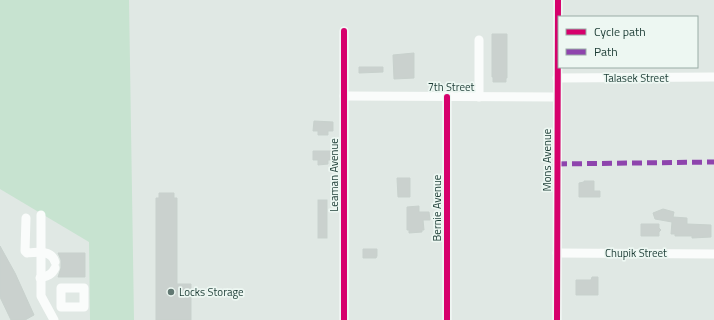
<svg xmlns="http://www.w3.org/2000/svg" width="714" height="320" font-family="'Titillium Web',sans-serif">
  <style>
    .green { fill: #c7e3d0 }
    .building { fill: #cad1ce; stroke: #c8d1cd }
    .lines { fill: none; stroke-linecap: round; stroke-linejoin: round }
    .minor { stroke: #fafcfb; stroke-width: 9 }
    .quiet { stroke: #8e44ad; stroke-width: 5; stroke-dasharray: 10 5; stroke-linecap: butt }
    .cycleway-casing { stroke: #edf7f2; stroke-width: 8 }
    .cycleway { stroke: #d6006c; stroke-width: 6 }
    .poi-dot { fill: #617872; stroke: #edf7f2; stroke-width: 1.5 }
    .labels { text-anchor: middle; dominant-baseline: central; stroke-width: 3.5; stroke-linejoin: round; paint-order: stroke }
    .street-label { font-size: 11px; fill: #1c3c35; stroke: #edf7f2 }
    .poi-label { font-size: 11px; fill: #1c3c35; stroke: #edf7f2; text-anchor: start }
  </style>
  <rect width="100%" height="100%" fill="#e0e8e4"/>
  <polygon class="green" points="0,0 129,0 134,320 90,320 89,242 0,189"/>
  <g class="building">
    <polygon points="492,34 507,34 507,78 506,78 506,82 493,82 493,77 492,77"/>
    <polygon points="414,53 414,78 394,79 393,55"/>
    <polygon points="359,67 383,67 383,72 359,73"/>
    <polygon points="314,121 333,122 333,131 328,131 328,135 318,135 318,131 313,131"/>
    <polygon points="313,151 333,151 333,160 328,160 328,164 318,165 318,160 313,160"/>
    <polygon points="397,178 410,178 410,197 398,197"/>
    <polygon points="584,181 594,181 594,191 600,191 600,197 579,197 579,183 584,182"/>
    <polygon points="159,193 174,193 174,198 177,198 177,284 191,284 191,320 156,320 156,198 159,198"/>
    <rect x="318" y="200" width="9" height="38"/>
    <polygon points="419,206 419,212 429,212 430,220 423,220 424,230 422,230 422,232 409,233 409,230 407,230 407,207"/>
    <polygon points="663,209 674,212 673,217 687,218 687,224 711,225 711,237 692,238 692,236 675,236 675,234 671,234 672,222 655,219 653,213"/>
    <polygon points="641,224 659,224 659,228 661,230 659,232 659,236 641,236"/>
    <polygon points="0,246 15,273 34,315 25,320 11,320 0,297"/>
    <polygon points="363,249 377,249 377,256 376,258 363,258"/>
    <polygon points="58,253 85,253 85,277 58,277 61,268 61,260"/>
    <polygon points="592,277 598,277 598,295 576,295 576,280 591,280"/>
  </g>
  <g class="lines">
    <g class="minor">
      <polyline points="344,31 344,320"/>
      <polyline points="479,40 479,97"/>
      <polyline points="557,78 714,77"/>
      <polyline points="344,96 557,97"/>
      <polyline points="447,97 447,320"/>
      <polyline points="41,215 41,296 54,320"/>
      <path d="M26,218L25,251L27,253C37,252 52,250 55,262"/>
      <polyline points="557,253 714,254"/>
      <path d="M40,278C47,276 52,275 55,268"/>
      <rect x="61" y="288" width="23" height="19"/>
      <polyline points="557,320 558,0"/>
    </g>
    <polyline class="quiet" points="557,164 714,162"/>
    <defs>
      <g id="cycleway">
        <polyline points="344,31 344,320"/>
        <polyline points="447,97 447,320"/>
        <polyline points="557,320 558,0"/>
      </g>
    </defs>
    <use href="#cycleway" class="cycleway-casing"/>
    <use href="#cycleway" class="cycleway"/>
  </g>
  <circle class="poi-dot" cx="171" cy="292" r="4"/>
  <g class="labels">
    <g class="street-label">
      <text x="636" y="78">Talasek Street</text>
      <text x="451" y="87">7th Street</text>
      <text transform="translate(547 160) rotate(-90)">Mons Avenue</text>
      <text transform="translate(334 175) rotate(-90)">Leaman Avenue</text>
      <text transform="translate(437 208) rotate(-90)">Bernie Avenue</text>
      <text x="636" y="253">Chupik Street</text>
    </g>
    <g class="poi-label">
      <text x="179" y="292">Locks Storage</text>
    </g>
  </g>
  <rect x="558" y="16" width="140" height="52" fill="#edf7f2" stroke="#99aca6"/>
  <rect x="566" y="29" width="20" height="6" fill="#d6006c" stroke="#99aca6"/>
  <text x="594" y="36" font-size="12" fill="#1c3c35">Cycle path</text>
  <rect x="566" y="49" width="20" height="6" fill="#8e44ad" stroke="#99aca6"/>
  <text x="594" y="56" font-size="12" fill="#1c3c35">Path</text>
</svg>
